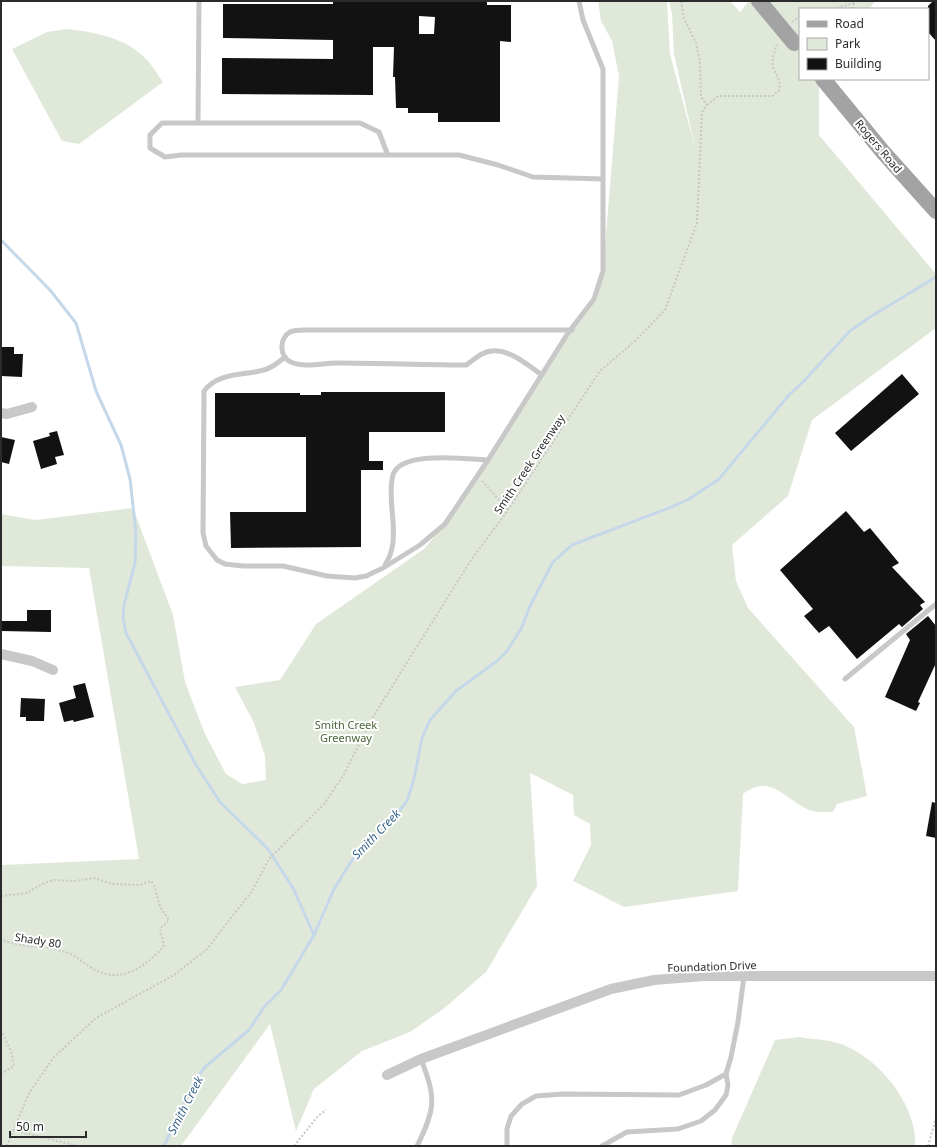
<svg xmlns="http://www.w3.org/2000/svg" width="937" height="1147" font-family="'Noto Sans',sans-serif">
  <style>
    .green { fill: #e0e9d9 }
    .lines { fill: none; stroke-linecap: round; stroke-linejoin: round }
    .stream { stroke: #c5d8e9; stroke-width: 3 }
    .building { fill: #121212; fill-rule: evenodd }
    .path { stroke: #c8c8c8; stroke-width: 2; stroke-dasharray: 2 2; stroke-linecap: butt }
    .lane { stroke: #c8c8c8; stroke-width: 5 }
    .street { stroke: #c8c8c8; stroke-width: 10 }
    .primary { stroke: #a3a3a3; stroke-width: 16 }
    .primary-bridge { stroke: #a3a3a3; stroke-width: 16 }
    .labels { text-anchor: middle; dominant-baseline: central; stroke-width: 4; stroke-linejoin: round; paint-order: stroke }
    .street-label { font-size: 11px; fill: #2b2b2b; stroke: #fff }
    .park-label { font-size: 11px; fill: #4b653a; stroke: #fff }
    .water-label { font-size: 12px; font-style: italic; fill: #3c668b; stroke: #fff }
  </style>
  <rect width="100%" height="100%" fill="#fff"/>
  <g class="green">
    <path d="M598,1H667L670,54L695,147L674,54L672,14L669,1H730L740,12L749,1H875L869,9H800V79H819V135L936,274V328L812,420L788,496L732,545L736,581L748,608L854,727L867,796L837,804L833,812C826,812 815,813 809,810C784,799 771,773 743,794L738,891L624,907L573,881L591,845L590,824L574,815L573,795L530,773L537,886L486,972L442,1010L410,1032L362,1051L314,1089L296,1131L270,1024L181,1146H1V865L139,859L89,568L1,566V514L35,520L133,508L173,615L185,682L205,734L226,774L242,784L266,780L265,756L254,723L235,687L280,680L316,624L424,549L445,524L568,333L594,299L603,271L619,76L612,41L601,21Z"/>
    <path d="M66,29C94,32 124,37 144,57C152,64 157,74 163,82L79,144L62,141L12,49L47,32Z"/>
    <path d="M799,1037C809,1039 820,1039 830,1041C867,1048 904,1088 913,1125C915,1131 915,1139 915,1146H731L732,1138L775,1040Z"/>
  </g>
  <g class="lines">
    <g class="stream">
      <polyline points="1,240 50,290 76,323 96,391 121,445 130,479 136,532 135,563 124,605 123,618 126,633 196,765 220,802 268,849 293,888 314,935"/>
      <polyline points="164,1146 197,1077 205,1067 249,1030 264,1007 281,990 314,935 334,889 352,860 393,819 407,801 414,779 422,738 430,720 456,691 497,661 507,651 521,629 531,604 553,562 572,545 674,506 689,499 719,479 789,395 803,382 850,331 870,317 936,277"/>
    </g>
  </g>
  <g class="building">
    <path d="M333,1H487V5H511V42L500,41V122H438V113H408V108H396L395,77H393L394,47H373V95L222,94V58L333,59V40L223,38V4H333ZM419,16L435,17L434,34H419Z"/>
    <polygon points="933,1 936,1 936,41 928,32 928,6"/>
    <polygon points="1,347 14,347 14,354 23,354 22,377 1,376"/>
    <polygon points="902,374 919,394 851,451 835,433"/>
    <polygon points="321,392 445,392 445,432 369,432 369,461 383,461 383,470 361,470 361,547 231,548 230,512 306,512 306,437 215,437 215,393 300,393 300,395 321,395"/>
    <polygon points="57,431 64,455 55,457 57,464 41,469 33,441 50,436 49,433"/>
    <polygon points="1,437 15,440 9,464 1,462"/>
    <polygon points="846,511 864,532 870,528 899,563 892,567 925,602 920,605 923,609 902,627 899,624 857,659 829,626 819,633 804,616 813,609 780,570"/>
    <polygon points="27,610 51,610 51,632 1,631 1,621 27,621"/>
    <polygon points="928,616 936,626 936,663 918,702 920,703 916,711 885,697 910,640 906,634"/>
    <polygon points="85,683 94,717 74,722 73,720 64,722 59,703 76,698 73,686"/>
    <polygon points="21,698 45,699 44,721 26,721 26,717 20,717"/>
    <polygon points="932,802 936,803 936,838 926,836"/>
  </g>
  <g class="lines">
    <g class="path">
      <polyline points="833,9 854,3 857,1"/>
      <polyline points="853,9 854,3"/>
      <polyline points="792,22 800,16"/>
      <path d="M707,105L718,96H772L779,91C781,81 778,78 774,70C770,61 775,51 777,44"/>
      <polyline points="482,481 508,510"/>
      <path d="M1,896L27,893L42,884L54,880L75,881L94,878L113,884L140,885L151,881L154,885L160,907L169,920L160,929L164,945L162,948C142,970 118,985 90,967C77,958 75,954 58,950C38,945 19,948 1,939"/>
      <polyline points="1,1030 11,1051 14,1066 1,1074"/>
      <polyline points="13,1130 78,1146"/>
      <polyline points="7,1146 29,1093 54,1057 96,1018 174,975 207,949 252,891 269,859 324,804 343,776 373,717 471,560 508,510 600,371 634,342 665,310 697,223 702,112 707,105 701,97 700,62 696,43 684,18 681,1"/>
      <polyline points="294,1146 318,1116 326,1110"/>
      <polyline points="928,1146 936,1118"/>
    </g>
    <g class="lane">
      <polyline points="198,122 199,1"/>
      <polyline points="387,153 379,132 360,123 162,123 150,135 150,148 165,157 181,155 459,155 498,165 533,177 603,179"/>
      <path d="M285,357C278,363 272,368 264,370C242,376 218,372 204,391L203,533L206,546L217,560L225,564L243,566H283L327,576L355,578L366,576L383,568L420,545L445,524L488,460L568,333L594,299L603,271V69L583,20L579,1"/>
      <path d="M542,375C525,363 503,343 482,354C476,357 471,362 466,365C423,365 380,363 337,363C323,363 304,368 291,362C279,357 279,338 290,332C294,330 300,330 305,330H572"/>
      <path d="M385,565C394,551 394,538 393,521C392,507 389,489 393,475C400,450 467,459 488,460"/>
      <polyline points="845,679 936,604"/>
      <path d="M417,1146C436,1108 436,1098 421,1059"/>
      <polyline points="507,1146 507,1129 511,1116 522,1104 536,1096 563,1094 679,1095 706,1085 726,1074"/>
      <polyline points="602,1146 627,1132 678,1129 701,1121 715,1110 726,1095 728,1085 726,1074 731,1057 738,1022 744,976"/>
    </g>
    <g class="street">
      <polyline points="1,413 7,414 32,407"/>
      <polyline points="1,654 32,661 53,670"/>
      <polyline points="387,1075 421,1059 611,989 654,980 704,976 936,976"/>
    </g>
    <polyline class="primary" points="823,79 883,152 936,211"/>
    <polyline class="primary-bridge" points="759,1 794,43"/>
  </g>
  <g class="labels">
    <g class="street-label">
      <text transform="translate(879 146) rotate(50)">Rogers Road</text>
      <text transform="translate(529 464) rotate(-56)">Smith Creek Greenway</text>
      <text transform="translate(38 940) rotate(9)">Shady 80</text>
      <text transform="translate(712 966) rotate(-2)">Foundation Drive</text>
    </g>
    <g class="park-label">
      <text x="346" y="724">Smith Creek<tspan x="346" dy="13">Greenway</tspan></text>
    </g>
    <g class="water-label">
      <text transform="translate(376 834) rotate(-46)">Smith Creek</text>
      <text transform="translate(185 1105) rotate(-63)">Smith Creek</text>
    </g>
  </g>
  <rect width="937" height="1147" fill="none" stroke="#2b2b2b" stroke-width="4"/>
  <rect x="799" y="8" width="130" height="72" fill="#ffffff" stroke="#aaaaaa"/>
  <rect x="807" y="21" width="20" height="6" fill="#a3a3a3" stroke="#aaaaaa"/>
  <text x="835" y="28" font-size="12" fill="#2b2b2b">Road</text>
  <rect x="807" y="38" width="20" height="12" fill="#e0e9d9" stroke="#aaaaaa"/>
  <text x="835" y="48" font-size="12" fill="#2b2b2b">Park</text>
  <rect x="807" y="58" width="20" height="12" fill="#121212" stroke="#aaaaaa"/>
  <text x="835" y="68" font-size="12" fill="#2b2b2b">Building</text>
  <path d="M10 1131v6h76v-6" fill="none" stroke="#2b2b2b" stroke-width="2"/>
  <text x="16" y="1131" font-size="12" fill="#2b2b2b" stroke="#ffffff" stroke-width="3" paint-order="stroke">50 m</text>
</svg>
